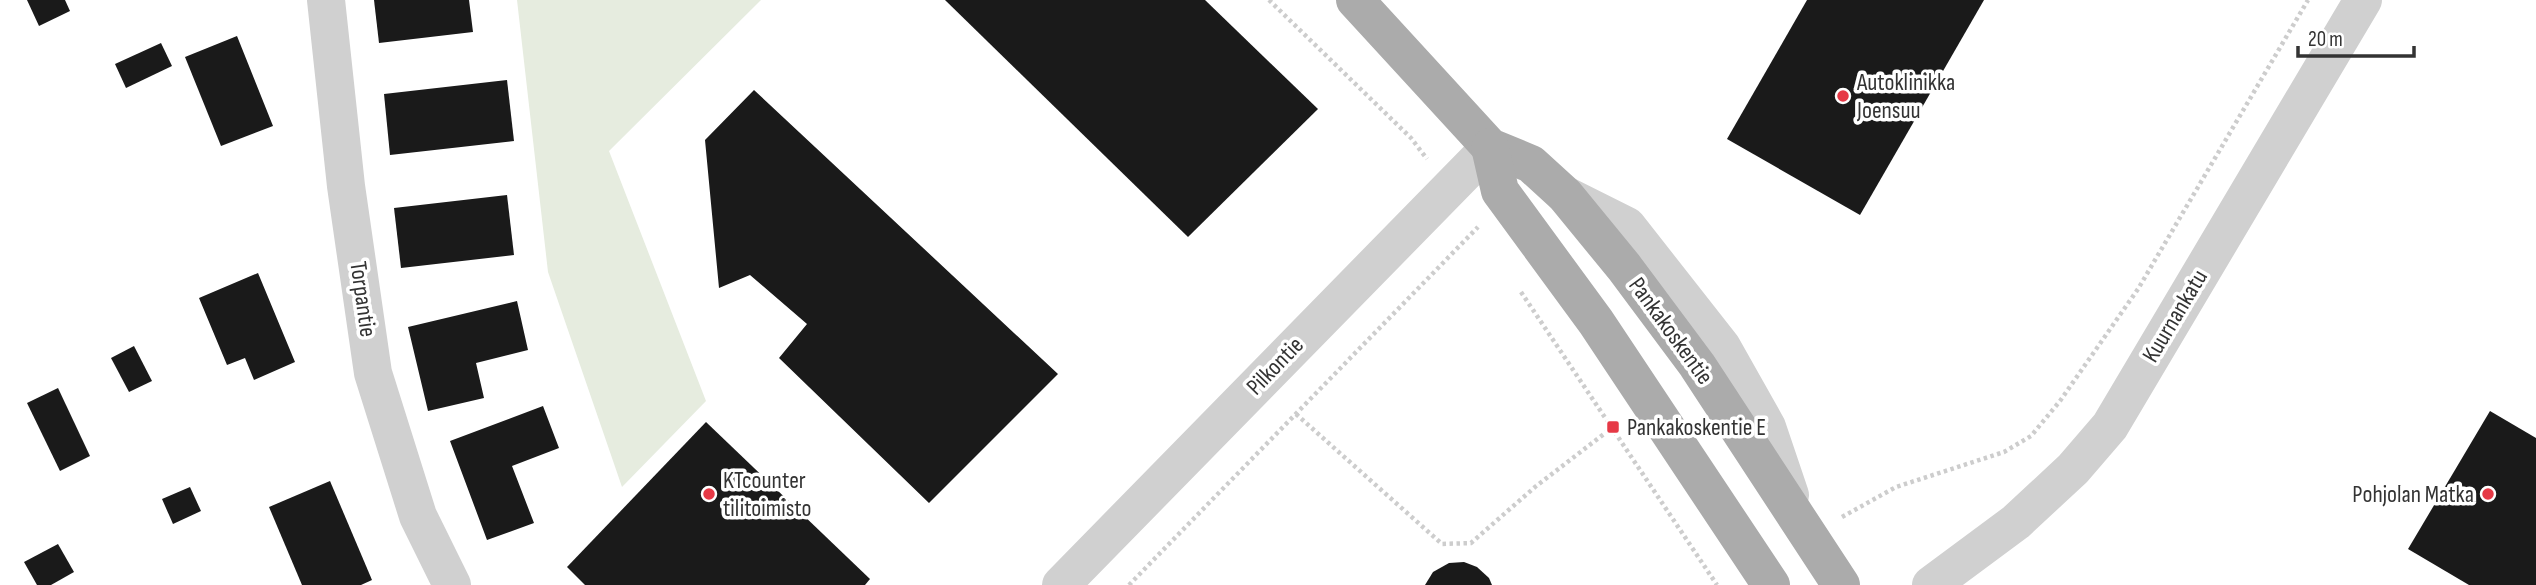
<svg xmlns="http://www.w3.org/2000/svg" width="2536" height="585" font-family="'Sofia Sans Condensed',sans-serif">
  <style>
    .green { fill: #e6ecdf }
    .building { fill: #1a1a1a }
    .lines { fill: none; stroke-linecap: round; stroke-linejoin: round }
    .path { stroke: #cdcdcd; stroke-width: 4.5; stroke-dasharray: 3.5 3.5; stroke-linecap: butt }
    .minor { stroke: #d0d0d0; stroke-width: 38 }
    .major { stroke: #ababab; stroke-width: 38 }
    .poi-dot { fill: #e63946; stroke: #fff; stroke-width: 2.5 }
    .labels { text-anchor: middle; dominant-baseline: central; stroke-width: 7; stroke-linejoin: round; paint-order: stroke }
    .poi-label { font-size: 24px; fill: #333; stroke: #fff; text-anchor: start }
    .street-label { font-size: 24px; fill: #333; stroke: #fff }
  </style>
  <rect width="100%" height="100%" fill="#fff"/>
  <polygon class="green" points="517,0 761,0 609,151 706,401 622,487 548,272"/>
  <g class="building">
    <polygon points="27,0 65,0 70,11 39,26"/>
    <polygon points="374,0 469,0 473,32 379,43"/>
    <polygon points="945,0 1205,0 1318,109 1188,237"/>
    <polygon points="1807,0 1984,0 1860,215 1727,139"/>
    <polygon points="237,36 273,126 221,146 185,57"/>
    <polygon points="161,43 172,66 126,88 115,64"/>
    <polygon points="507,80 514,141 390,155 384,94"/>
    <polygon points="754,90 1058,374 929,503 779,358 807,324 750,275 719,288 705,140"/>
    <polygon points="507,195 514,255 401,268 394,208"/>
    <polygon points="258,273 295,362 254,380 245,358 227,365 199,298"/>
    <polygon points="517,301 528,350 476,363 484,398 428,411 408,327"/>
    <polygon points="134,346 152,381 129,392 111,358"/>
    <polygon points="58,388 90,456 60,471 27,403"/>
    <polygon points="543,406 559,448 512,466 534,523 487,540 450,441"/>
    <polygon points="2490,411 2536,438 2536,585 2469,585 2408,549"/>
    <polygon points="706,422 870,579 865,585 585,585 567,567"/>
    <polygon points="330,481 372,580 361,585 302,585 269,507"/>
    <polygon points="190,487 201,511 173,524 162,499"/>
    <polygon points="58,544 74,572 51,585 37,585 24,562"/>
    <polygon points="1464,562 1477,567 1489,578 1492,585 1425,585 1433,572 1449,563"/>
  </g>
  <g class="lines">
    <g class="path">
      <polyline points="1269,0 1411,138 1427,159"/>
      <polyline points="1521,292 1717,585"/>
      <polyline points="1296,414 1442,544 1471,543 1535,487 1613,427"/>
      <polyline points="1842,517 1896,487 2004,452 2031,436 2060,401 2138,289 2308,0"/>
      <polyline points="1129,585 1478,227"/>
    </g>
    <g class="minor">
      <polyline points="326,0 346,186 373,373 418,516 452,585"/>
      <polyline points="1565,195 1627,226 1722,347 1767,427 1790,495"/>
      <polyline points="1061,585 1490,147"/>
      <polyline points="1931,585 2016,522 2073,469 2110,426 2363,0"/>
    </g>
    <g class="major">
      <polyline points="1355,0 1490,147 1531,164 1565,195 1624,267 1697,365 1841,585"/>
      <polyline points="1490,147 1500,191 1596,322 1771,585"/>
    </g>
  </g>
  <g class="poi-dot">
    <circle cx="1843" cy="96" r="7"/>
    <rect x="1606" y="420" width="14" height="14" rx="3.5"/>
    <circle cx="709" cy="494" r="7"/>
    <circle cx="2488" cy="494" r="7"/>
  </g>
  <g class="labels">
    <g class="poi-label">
      <text x="1857" y="82">Autoklinikka<tspan x="1857" dy="28">Joensuu</tspan></text>
      <text x="1627" y="427">Pankakoskentie E</text>
      <text x="723" y="480">KTcounter<tspan x="723" dy="28">tilitoimisto</tspan></text>
      <text x="2474" y="494" text-anchor="end">Pohjolan Matka</text>
    </g>
    <g class="street-label">
      <text transform="translate(363 299) rotate(82)">Torpantie</text>
      <text transform="translate(2175 316) rotate(-59)">Kuurnankatu</text>
      <text transform="translate(1671 331) rotate(54)">Pankakoskentie</text>
      <text transform="translate(1275 366) rotate(-46)">Pilkontie</text>
    </g>
  </g>
  <path d="M2298 46v10h116v-10" fill="none" stroke="#333333" stroke-width="3.5"/>
  <text x="2308" y="46" font-size="21" fill="#333333" stroke="#ffffff" stroke-width="5" paint-order="stroke">20 m</text>
</svg>
